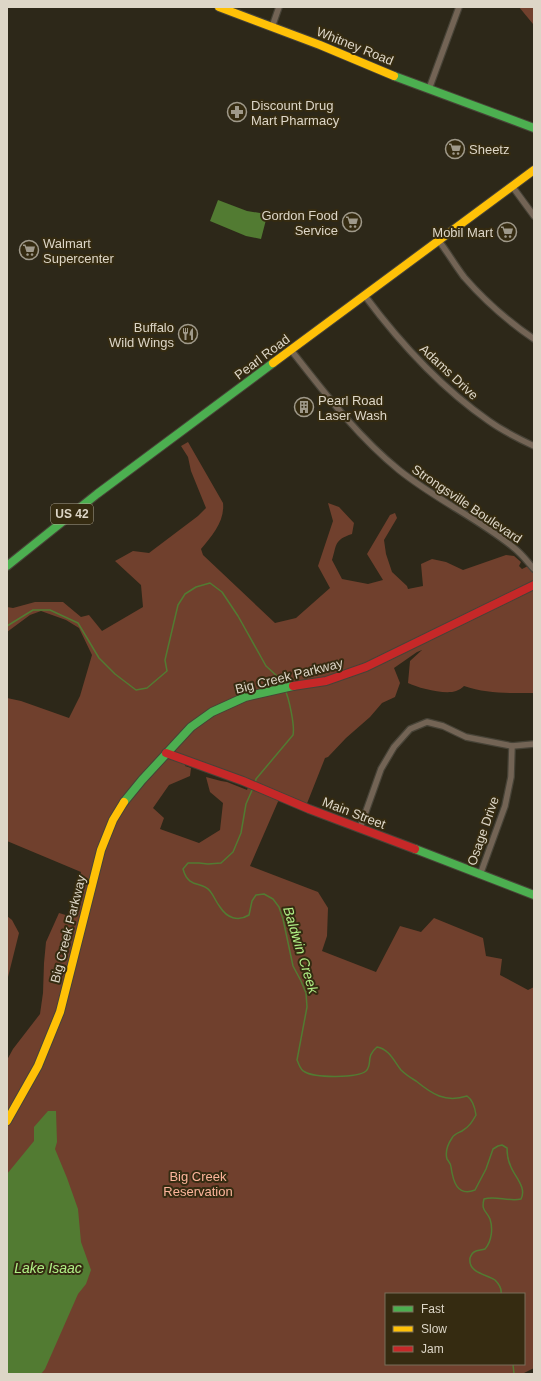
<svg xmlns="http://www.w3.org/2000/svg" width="541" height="1381" font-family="Arial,sans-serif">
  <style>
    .green { fill: #70402d; fill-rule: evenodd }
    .water { fill: #527b32 }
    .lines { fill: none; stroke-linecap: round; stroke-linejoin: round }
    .stream { stroke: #527b32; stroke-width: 1.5 }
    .street-casing { stroke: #474337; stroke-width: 8 }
    .fast-casing { stroke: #474337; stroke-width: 10 }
    .slow-casing { stroke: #474337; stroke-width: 10 }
    .jam-casing { stroke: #474337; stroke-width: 10 }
    .street { stroke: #736455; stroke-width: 5.5 }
    .fast { stroke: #4caf50; stroke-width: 8 }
    .slow { stroke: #ffc107; stroke-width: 8 }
    .jam { stroke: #c62828; stroke-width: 8 }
    .labels { text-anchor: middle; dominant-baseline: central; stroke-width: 4; stroke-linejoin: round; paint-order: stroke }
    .shield { fill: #352b11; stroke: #aba390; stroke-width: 1 }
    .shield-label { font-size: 12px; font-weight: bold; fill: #ddd6c7 }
    .street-label { font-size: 13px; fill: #ddd6c7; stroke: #352b11 }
    .poi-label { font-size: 13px; fill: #ddd6c7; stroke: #352b11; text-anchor: start }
    .park-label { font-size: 13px; fill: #fcb59b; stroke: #352b11 }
    .water-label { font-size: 14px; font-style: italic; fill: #b1f086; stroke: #352b11 }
  </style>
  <rect width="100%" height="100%" fill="#2d2819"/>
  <g class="green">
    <polygon points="519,7 534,7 534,23 533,24"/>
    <path d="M188,442L223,503C225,521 212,536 201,549L203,555L275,623L296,618L330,588L318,566L333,521L328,503L339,507L354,523L352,534C334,540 337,544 332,560L342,579L368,584L383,580L367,554L390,515L395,513L397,518L384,540L386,554L392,572L407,586L408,589L423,586L421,564L432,559L446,562L463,570L506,555L514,556L521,562L519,566L522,569L534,563V693C510,693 487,694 464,686C462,688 459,690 456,691C445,695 418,688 408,683L410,661L422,650L417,652L394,668L400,683L395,697L382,703L370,717L346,738L328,757L325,758L306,806L280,797L250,866L318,892L328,908L327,936L322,951L376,972L400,926L421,932L434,918L483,938L486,956L502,959L500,975L528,990L534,987V1368L522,1374H7V1060L13,1049L40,1014L43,993L44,963L46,942L59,913L69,916L81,872L7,841V698L21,701L69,718L80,696L92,655L79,628L66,620L41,611L30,615L7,632V607L13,608L35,602H63L81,617L89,615L102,631L143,607L141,585L115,561L133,551L149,553L198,516L206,508L191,471L188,457L181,446ZM187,761L249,785L247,790L227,782L221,781L206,777L210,792L223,803L220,830L199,843L160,829L164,818L153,808L169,785L190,776L191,768L185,766ZM386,1294H524V1364H386Z"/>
    <polygon points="7,916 12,920 19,933 7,981"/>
  </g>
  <g class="water">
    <polygon points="218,200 247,211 260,213 267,216 261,239 246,236 210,221"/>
    <polygon points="48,1111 56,1111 57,1142 55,1149 67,1178 78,1209 81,1242 91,1270 86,1284 78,1294 45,1369 41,1374 7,1374 7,1174 34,1141 34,1127"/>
  </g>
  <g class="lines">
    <g class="stream">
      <polyline points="7,626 33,610 50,610 78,623 99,658 115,674 136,690 147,688 167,671 165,660 178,605 185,594 196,587 210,583 222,592 238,616 266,666 277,676 282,685"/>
      <path d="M255,783L256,779L293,735C295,726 289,698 285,690"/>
      <path d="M253,788L246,804L241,833L233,852L221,863L208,864L199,863H188L183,869C189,890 201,880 210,891C214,896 216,902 220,907C227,918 238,922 249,915L252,901L256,895L264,894L273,899L279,907L283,919L293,966L301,981L306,993L307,1007L297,1060C299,1064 300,1070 305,1072C315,1078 358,1078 366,1071C373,1064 365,1057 377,1047C389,1049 394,1061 401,1070C405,1074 411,1078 416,1081C432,1094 445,1103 467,1096C473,1100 475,1108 476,1115C472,1122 469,1127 462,1131C458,1133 454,1134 452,1138C448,1144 445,1152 447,1159C449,1162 451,1164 451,1167C453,1181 457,1197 475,1190L486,1169L493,1149L498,1146L502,1145L507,1148C507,1154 508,1161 511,1167C515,1177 527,1188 521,1199C508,1202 495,1195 484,1199C481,1211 486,1210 490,1219C493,1228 492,1241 485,1249C482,1250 479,1250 476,1251C473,1252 471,1255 470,1258C468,1273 486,1274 495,1280C499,1284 502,1289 501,1294"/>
      <polyline points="513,1364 514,1374"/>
    </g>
    <defs>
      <g id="street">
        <polyline points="272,27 279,7"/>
        <polyline points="429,89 459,7"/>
        <polyline points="512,186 534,216"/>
        <path d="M439,241C448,253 455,265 464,277C484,300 509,322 534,339"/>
        <path d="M365,296C400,343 440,387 489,421C503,431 519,439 534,446"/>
        <path d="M291,350C324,392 357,436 399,470C435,499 477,518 513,547C521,553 527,561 534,569"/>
        <polyline points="360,828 381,769 394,747 410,729 427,722 443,726 466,737 512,746 534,744"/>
        <polyline points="480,875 505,806 511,777 512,746"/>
      </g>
      <g id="fast">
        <polyline points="394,76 534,128"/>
        <polyline points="7,566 97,494 273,363"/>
        <polyline points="124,802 142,780 191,727 212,712 245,697 293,686"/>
        <polyline points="415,849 534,895"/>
      </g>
      <g id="slow">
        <polyline points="219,7 320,45 394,76"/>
        <polyline points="273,363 534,170"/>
        <polyline points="7,1121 38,1066 60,1012 101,850 113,820 124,802"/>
      </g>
      <g id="jam">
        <polyline points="293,686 326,681 366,667 534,585"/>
        <polyline points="166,753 243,781 309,809 415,849"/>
      </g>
    </defs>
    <use href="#street" class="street-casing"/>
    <use href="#fast" class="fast-casing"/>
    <use href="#slow" class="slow-casing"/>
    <use href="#jam" class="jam-casing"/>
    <use href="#street" class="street"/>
    <use href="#fast" class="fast"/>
    <use href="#slow" class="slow"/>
    <use href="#jam" class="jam"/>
  </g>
  <defs>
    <symbol id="pharmacy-ring" viewBox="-11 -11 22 22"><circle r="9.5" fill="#352b11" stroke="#9f998a" stroke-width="1.5"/><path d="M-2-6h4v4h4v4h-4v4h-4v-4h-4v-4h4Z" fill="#9f998a"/></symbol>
    <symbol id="supermarket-ring" viewBox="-11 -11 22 22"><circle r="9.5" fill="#352b11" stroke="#9f998a" stroke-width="1.5"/><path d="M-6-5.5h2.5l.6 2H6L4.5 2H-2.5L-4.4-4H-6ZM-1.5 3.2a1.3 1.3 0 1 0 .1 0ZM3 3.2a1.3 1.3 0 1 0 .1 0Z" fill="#9f998a"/></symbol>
    <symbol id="restaurant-ring" viewBox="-11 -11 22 22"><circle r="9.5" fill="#352b11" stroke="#9f998a" stroke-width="1.5"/><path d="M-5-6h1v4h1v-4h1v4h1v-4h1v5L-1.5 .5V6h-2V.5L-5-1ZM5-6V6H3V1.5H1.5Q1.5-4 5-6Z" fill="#9f998a"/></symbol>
    <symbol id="building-ring" viewBox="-11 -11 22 22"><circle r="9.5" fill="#352b11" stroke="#9f998a" stroke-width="1.5"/><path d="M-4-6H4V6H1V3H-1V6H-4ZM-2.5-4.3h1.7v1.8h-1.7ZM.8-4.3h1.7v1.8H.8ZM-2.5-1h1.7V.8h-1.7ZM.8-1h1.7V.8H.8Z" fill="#9f998a"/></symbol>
  </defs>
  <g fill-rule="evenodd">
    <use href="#pharmacy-ring" x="226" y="101" width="22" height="22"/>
    <use href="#supermarket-ring" x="444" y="138" width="22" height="22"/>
    <use href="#supermarket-ring" x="341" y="211" width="22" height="22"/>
    <use href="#supermarket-ring" x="496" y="221" width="22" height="22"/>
    <use href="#supermarket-ring" x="18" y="239" width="22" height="22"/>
    <use href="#restaurant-ring" x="177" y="323" width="22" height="22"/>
    <use href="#building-ring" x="293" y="396" width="22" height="22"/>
  </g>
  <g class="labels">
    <rect class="shield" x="51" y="504" width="42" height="20" rx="3"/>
    <g class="shield-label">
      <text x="72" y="514">US 42</text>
    </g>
    <g class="street-label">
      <text transform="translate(355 46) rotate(22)">Whitney Road</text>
      <text transform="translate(262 357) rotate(-37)">Pearl Road</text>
      <text transform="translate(449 372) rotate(43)">Adams Drive</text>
      <text transform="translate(467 504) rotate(34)">Strongsville Boulevard</text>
      <text transform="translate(289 676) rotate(-14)">Big Creek Parkway</text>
      <text transform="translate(354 813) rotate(21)">Main Street</text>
      <text transform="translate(483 831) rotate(-71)">Osage Drive</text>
      <text transform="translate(68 929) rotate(-76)">Big Creek Parkway</text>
    </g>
    <g class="poi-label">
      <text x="251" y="105">Discount Drug<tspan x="251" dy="15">Mart Pharmacy</tspan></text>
      <text x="469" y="149">Sheetz</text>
      <text x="338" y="215" text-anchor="end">Gordon Food<tspan x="338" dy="15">Service</tspan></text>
      <text x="493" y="232" text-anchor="end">Mobil Mart</text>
      <text x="43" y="243">Walmart<tspan x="43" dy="15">Supercenter</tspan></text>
      <text x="174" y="327" text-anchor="end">Buffalo<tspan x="174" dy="15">Wild Wings</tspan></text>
      <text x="318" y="400">Pearl Road<tspan x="318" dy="15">Laser Wash</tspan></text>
    </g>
    <g class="park-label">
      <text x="198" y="1176">Big Creek<tspan x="198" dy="15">Reservation</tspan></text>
    </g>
    <g class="water-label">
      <text transform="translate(301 950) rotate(73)">Baldwin Creek</text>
      <text x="48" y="1268">Lake Isaac</text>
    </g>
  </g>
  <rect width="541" height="1381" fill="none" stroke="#ddd6c7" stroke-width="16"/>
  <rect x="385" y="1293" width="140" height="72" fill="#352b11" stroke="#786f5a"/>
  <rect x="393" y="1306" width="20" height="6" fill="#4caf50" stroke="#786f5a"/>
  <text x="421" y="1313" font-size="12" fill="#ddd6c7">Fast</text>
  <rect x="393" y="1326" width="20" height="6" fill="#ffc107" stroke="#786f5a"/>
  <text x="421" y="1333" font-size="12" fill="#ddd6c7">Slow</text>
  <rect x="393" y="1346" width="20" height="6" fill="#c62828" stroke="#786f5a"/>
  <text x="421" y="1353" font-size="12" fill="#ddd6c7">Jam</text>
</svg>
